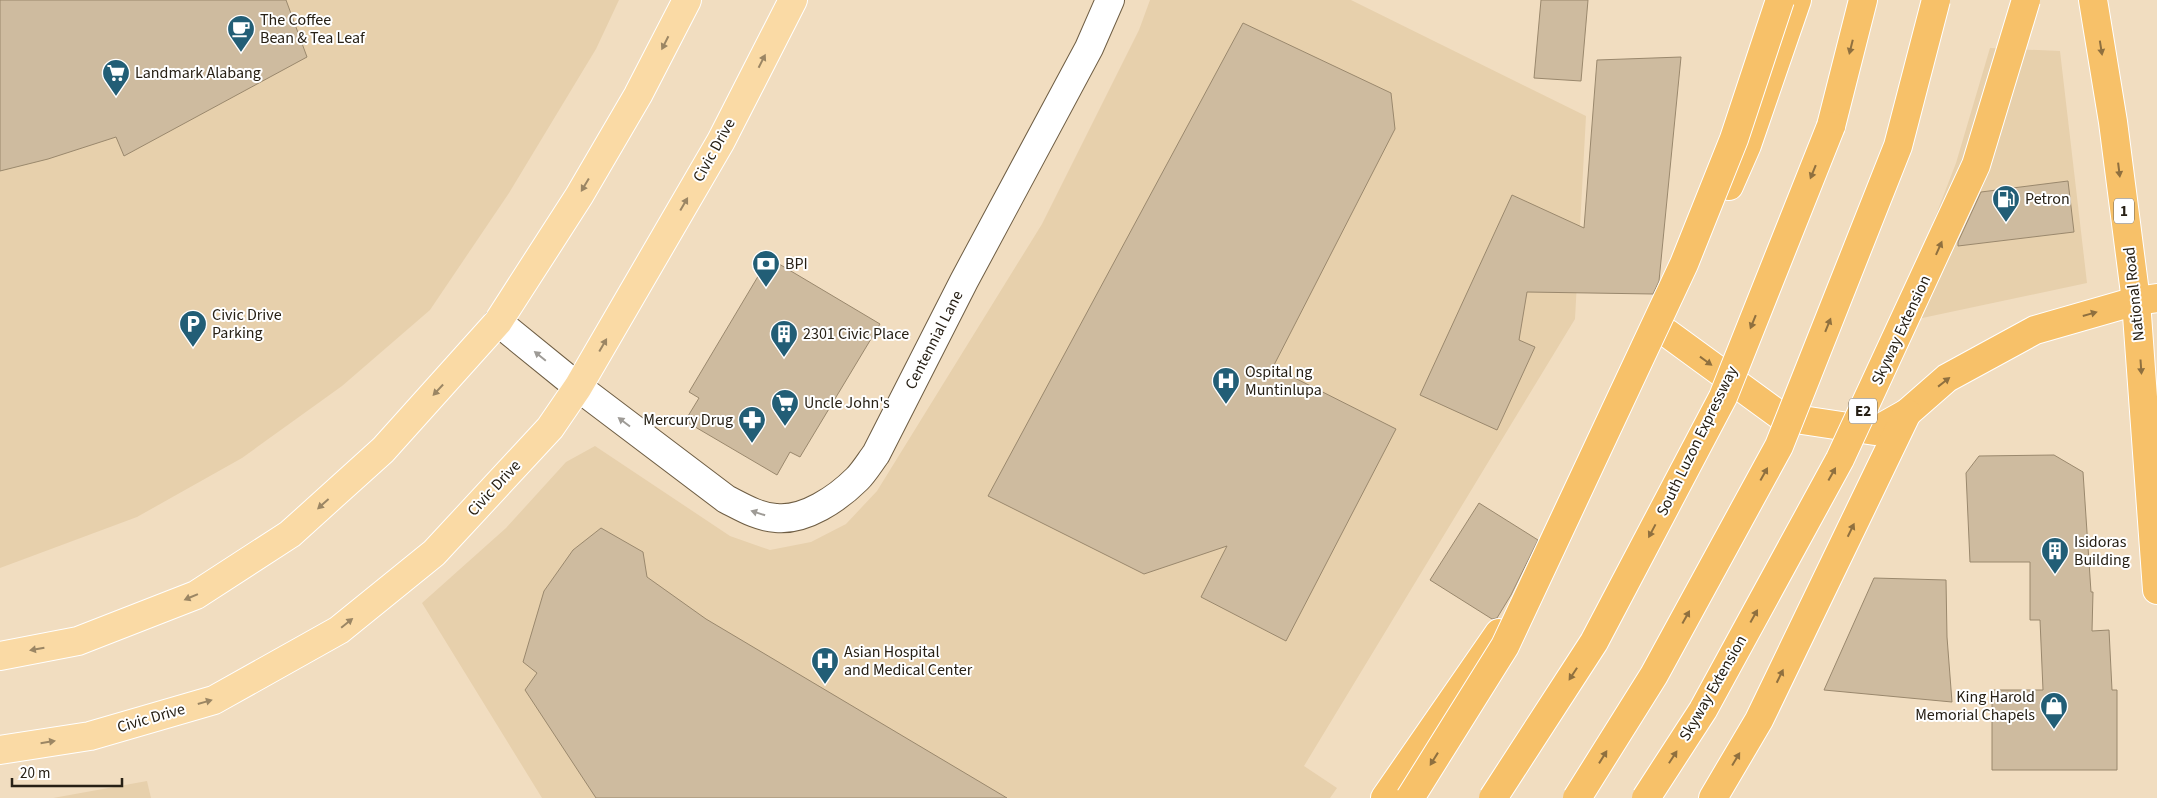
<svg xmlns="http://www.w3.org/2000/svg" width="2157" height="798" font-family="'Source Sans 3',sans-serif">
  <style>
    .built { fill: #e7d0ac }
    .building { fill: #cebb9f; stroke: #9a886d }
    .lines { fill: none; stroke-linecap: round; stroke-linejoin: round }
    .minor-casing { stroke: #6e5d43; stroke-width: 30 }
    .major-casing { stroke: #fff; stroke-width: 30 }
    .highway-casing { stroke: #fff; stroke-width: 30 }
    .minor { stroke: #fff; stroke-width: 28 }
    .major { stroke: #fadaa5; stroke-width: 28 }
    .highway { stroke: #f7c169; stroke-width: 28 }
    .highway-bridge-casing { stroke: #fff; stroke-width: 30; stroke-linecap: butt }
    .highway-bridge { stroke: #f7c169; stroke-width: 28 }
    .oneway { fill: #9b8664 }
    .oneway2 { fill: #8f703f }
    .oneway3 { fill: #9e9b96 }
    .labels { text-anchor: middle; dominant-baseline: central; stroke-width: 4; stroke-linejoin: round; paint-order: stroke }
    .shield { fill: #fff; stroke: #68635b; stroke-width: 1 }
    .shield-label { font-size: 15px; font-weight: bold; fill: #272015 }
    .poi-label { font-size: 16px; fill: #272015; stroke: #fff; text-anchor: start }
    .street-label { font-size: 16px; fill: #272015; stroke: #fff }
  </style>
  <rect width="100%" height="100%" fill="#f1ddc0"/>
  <g class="built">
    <polygon points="0,0 619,0 596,49 509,193 430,310 342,386 242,458 137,517 0,568"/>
    <polygon points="1150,0 1351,0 1586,116 1575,319 1304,766 1337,788 1330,798 542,798 422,603 506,528 566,462 595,446 730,536 770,550 811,542 846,524 877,491 1042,224 1139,30"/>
    <polygon points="1990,48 2060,51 2087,283 1894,324 1956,163"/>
    <polygon points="147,781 151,798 53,798"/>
  </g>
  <g class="building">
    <polygon points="0,0 286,0 307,57 124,156 116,137 48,159 0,171"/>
    <polygon points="1541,0 1588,0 1581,81 1534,78"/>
    <polygon points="1243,23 1391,93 1395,129 1273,367 1396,429 1286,641 1201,597 1227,546 1144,574 988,496"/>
    <polygon points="1681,57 1659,281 1653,294 1527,292 1519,340 1535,347 1497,430 1420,395 1512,195 1584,228 1597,60"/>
    <polygon points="2068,181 2074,232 1958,246 1958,242 1981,192"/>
    <polygon points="769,258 880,324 800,457 790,452 777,475 685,421 699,398 689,392"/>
    <polygon points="2054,455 2083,472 2091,592 2093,592 2092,631 2109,630 2112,690 2117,690 2117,770 1992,770 1992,690 2043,690 2040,620 2030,620 2030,562 1970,562 1966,473 1979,456"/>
    <polygon points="1479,503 1538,540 1511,595 1497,618 1492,619 1430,580"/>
    <polygon points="601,528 643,552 647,577 706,619 1007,798 596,798 525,690 537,673 523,662 544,591 573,550"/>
    <polygon points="1874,578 1946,580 1947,637 1952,702 1824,690"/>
  </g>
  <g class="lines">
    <defs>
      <path id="minor" d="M498,322L578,387L726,499C742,507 758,517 776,518C805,521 838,498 857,479C864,472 870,462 876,454L964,281L1089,48L1110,0"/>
      <g id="major">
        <polyline points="0,656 78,641 196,595 290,534 383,450 498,322 579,196 638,95 687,0"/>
        <polyline points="0,750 90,736 214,700 339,630 434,553 550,428 578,387 721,141 793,0"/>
      </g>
      <g id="highway">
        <polyline points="2093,0 2113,122 2136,301 2157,590"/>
        <polyline points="1831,126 1863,0"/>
        <polyline points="1729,186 1747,145 1797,0"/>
        <polyline points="1667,333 1782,417 1875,431 1907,413 1947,378 2035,330 2136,301 2157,298"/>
        <polyline points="1385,798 1499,633"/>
        <polyline points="1713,798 1759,720 1907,413"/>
      </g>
    </defs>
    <use href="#minor" class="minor-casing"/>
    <use href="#major" class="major-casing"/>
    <use href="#highway" class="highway-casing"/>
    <use href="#minor" class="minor"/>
    <use href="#major" class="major"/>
    <use href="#highway" class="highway"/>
    <defs>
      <g id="highway-bridge">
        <polyline points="1410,798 1505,646 1684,264 1734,139 1780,0"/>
        <polyline points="1493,798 1594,642 1723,397 1831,126"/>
        <polyline points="1577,798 1654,675 1779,446 1898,146 1936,0"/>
        <polyline points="1646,798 1703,710 1840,459 1976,165 2026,0"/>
      </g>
    </defs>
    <use href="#highway-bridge" class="highway-bridge-casing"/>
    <use href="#highway-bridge" class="highway-bridge"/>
  </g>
  <defs><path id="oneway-solid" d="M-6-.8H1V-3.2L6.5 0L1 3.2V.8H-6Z" transform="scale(1.25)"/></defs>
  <g class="oneway">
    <use href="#oneway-solid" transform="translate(665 43) rotate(117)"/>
    <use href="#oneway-solid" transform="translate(762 61) rotate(-63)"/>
    <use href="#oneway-solid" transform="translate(585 185) rotate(121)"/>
    <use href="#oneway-solid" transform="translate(684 204) rotate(-60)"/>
    <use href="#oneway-solid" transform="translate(603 345) rotate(-60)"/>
    <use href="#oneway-solid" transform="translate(438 390) rotate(133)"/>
    <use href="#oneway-solid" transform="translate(323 504) rotate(138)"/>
    <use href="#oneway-solid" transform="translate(191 597) rotate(157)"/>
    <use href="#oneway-solid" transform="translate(347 623) rotate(-39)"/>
    <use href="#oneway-solid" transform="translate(37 649) rotate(170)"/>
    <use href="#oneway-solid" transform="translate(205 702) rotate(-16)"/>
    <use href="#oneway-solid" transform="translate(48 742) rotate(-9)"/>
  </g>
  <g class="oneway2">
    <use href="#oneway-solid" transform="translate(1851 47) rotate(104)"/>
    <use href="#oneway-solid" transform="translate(2101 48) rotate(81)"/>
    <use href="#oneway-solid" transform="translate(2119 170) rotate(83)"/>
    <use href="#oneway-solid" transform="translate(1813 172) rotate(112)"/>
    <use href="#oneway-solid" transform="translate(1939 248) rotate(-66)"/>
    <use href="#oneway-solid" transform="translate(2090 314) rotate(-16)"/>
    <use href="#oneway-solid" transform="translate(1753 322) rotate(112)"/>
    <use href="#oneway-solid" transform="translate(1828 325) rotate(-68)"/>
    <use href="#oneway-solid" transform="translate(1706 361) rotate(36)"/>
    <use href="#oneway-solid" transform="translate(2141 367) rotate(86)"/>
    <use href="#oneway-solid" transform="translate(1944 382) rotate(-38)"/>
    <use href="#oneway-solid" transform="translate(1764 474) rotate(-61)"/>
    <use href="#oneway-solid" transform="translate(1832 474) rotate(-61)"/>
    <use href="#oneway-solid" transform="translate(1851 530) rotate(-64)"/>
    <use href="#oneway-solid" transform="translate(1652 531) rotate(118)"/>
    <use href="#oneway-solid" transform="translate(1754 616) rotate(-61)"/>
    <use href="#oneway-solid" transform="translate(1686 617) rotate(-61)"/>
    <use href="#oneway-solid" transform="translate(1573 674) rotate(123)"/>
    <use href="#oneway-solid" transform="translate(1780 676) rotate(-64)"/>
    <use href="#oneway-solid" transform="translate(1603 757) rotate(-58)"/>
    <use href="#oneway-solid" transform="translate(1673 757) rotate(-57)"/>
    <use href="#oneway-solid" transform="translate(1434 759) rotate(122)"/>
    <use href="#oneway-solid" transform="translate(1736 759) rotate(-59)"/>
  </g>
  <g class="oneway3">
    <use href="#oneway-solid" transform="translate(540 356) rotate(-141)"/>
    <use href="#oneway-solid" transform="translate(624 422) rotate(-143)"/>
    <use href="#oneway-solid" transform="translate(758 513) rotate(-162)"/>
  </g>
  <defs>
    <symbol id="cafe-pin" viewBox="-11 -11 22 30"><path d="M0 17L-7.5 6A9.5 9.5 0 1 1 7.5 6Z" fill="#225e76" stroke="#fff"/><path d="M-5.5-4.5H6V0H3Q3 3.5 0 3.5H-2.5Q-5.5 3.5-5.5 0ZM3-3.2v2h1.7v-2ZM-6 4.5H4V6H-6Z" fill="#fff"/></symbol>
    <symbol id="supermarket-pin" viewBox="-11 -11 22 30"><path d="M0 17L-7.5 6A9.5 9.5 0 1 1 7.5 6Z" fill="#225e76" stroke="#fff"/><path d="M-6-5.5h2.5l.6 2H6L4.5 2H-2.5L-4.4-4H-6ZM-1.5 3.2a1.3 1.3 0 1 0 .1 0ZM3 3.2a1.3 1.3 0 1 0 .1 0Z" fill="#fff"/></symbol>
    <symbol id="fuel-pin" viewBox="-11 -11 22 30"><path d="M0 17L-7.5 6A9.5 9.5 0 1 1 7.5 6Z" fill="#225e76" stroke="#fff"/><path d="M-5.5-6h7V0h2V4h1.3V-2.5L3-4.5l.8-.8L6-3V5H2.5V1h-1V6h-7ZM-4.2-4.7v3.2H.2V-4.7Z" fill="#fff"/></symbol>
    <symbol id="bank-pin" viewBox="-11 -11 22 30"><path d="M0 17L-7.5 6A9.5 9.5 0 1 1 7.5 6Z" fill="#225e76" stroke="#fff"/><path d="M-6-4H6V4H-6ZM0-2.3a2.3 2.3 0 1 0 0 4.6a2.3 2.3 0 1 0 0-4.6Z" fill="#fff"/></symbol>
    <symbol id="parking-pin" viewBox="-11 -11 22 30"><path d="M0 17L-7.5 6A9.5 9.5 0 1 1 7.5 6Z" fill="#225e76" stroke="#fff"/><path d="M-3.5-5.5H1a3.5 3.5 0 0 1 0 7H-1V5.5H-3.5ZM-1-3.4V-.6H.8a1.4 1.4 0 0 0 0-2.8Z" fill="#fff"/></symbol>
    <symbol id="building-pin" viewBox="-11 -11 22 30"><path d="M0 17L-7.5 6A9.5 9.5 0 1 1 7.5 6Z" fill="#225e76" stroke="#fff"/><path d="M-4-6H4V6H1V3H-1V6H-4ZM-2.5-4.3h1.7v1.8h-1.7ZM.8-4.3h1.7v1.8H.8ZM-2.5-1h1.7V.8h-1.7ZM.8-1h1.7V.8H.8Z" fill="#fff"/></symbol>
    <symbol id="hospital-pin" viewBox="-11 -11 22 30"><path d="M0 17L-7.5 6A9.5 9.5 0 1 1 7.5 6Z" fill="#225e76" stroke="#fff"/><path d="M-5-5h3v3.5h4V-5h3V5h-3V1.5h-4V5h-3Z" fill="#fff"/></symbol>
    <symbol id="pharmacy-pin" viewBox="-11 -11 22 30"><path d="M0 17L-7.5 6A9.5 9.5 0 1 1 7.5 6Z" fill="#225e76" stroke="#fff"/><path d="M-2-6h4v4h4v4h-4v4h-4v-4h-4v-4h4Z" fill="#fff"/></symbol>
    <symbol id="shop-pin" viewBox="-11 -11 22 30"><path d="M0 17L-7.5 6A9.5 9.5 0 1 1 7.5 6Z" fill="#225e76" stroke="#fff"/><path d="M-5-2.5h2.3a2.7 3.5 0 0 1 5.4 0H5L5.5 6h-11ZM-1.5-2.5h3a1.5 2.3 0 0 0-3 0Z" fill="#fff"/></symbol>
  </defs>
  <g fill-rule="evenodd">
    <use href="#cafe-pin" x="225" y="13" width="32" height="43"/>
    <use href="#supermarket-pin" x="100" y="57" width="32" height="43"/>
    <use href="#fuel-pin" x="1990" y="183" width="32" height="43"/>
    <use href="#bank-pin" x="750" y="248" width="32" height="43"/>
    <use href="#parking-pin" x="177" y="308" width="32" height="43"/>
    <use href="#building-pin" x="768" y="318" width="32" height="43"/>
    <use href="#hospital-pin" x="1210" y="365" width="32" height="43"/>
    <use href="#supermarket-pin" x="769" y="387" width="32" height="43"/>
    <use href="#pharmacy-pin" x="736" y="404" width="32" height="43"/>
    <use href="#building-pin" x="2039" y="535" width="32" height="43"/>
    <use href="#hospital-pin" x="809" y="645" width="32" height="43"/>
    <use href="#shop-pin" x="2038" y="690" width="32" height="43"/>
  </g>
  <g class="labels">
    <g class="shield">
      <rect x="2114" y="198.5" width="20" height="25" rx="4"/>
      <rect x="1849" y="398.5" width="28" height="25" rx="4"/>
    </g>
    <g class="shield-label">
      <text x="2124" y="211">1</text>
      <text x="1863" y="411">E2</text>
    </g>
    <g class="poi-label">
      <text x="260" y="20">The Coffee<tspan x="260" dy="18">Bean &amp; Tea Leaf</tspan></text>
      <text x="135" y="73">Landmark Alabang</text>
      <text x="2025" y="199">Petron</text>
      <text x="785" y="264">BPI</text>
      <text x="212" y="315">Civic Drive<tspan x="212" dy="18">Parking</tspan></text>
      <text x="803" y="334">2301 Civic Place</text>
      <text x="1245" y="372">Ospital ng<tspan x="1245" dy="18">Muntinlupa</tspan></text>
      <text x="804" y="403">Uncle John's</text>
      <text x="733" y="420" text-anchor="end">Mercury Drug</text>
      <text x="2074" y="542">Isidoras<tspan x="2074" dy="18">Building</tspan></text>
      <text x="844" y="652">Asian Hospital<tspan x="844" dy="18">and Medical Center</tspan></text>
      <text x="2035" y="697" text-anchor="end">King Harold<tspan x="2035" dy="18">Memorial Chapels</tspan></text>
    </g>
    <g class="street-label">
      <text transform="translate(714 150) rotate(-61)">Civic Drive</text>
      <text transform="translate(2134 294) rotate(-96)">National Road</text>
      <text transform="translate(1901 330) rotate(-65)">Skyway Extension</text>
      <text transform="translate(934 340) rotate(-63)">Centennial Lane</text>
      <text transform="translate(1697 441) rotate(-64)">South Luzon Expressway</text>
      <text transform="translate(494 488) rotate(-47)">Civic Drive</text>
      <text transform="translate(1713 688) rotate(-60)">Skyway Extension</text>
      <text transform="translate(151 718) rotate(-16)">Civic Drive</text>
    </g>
  </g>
  <path d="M12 778v8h110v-8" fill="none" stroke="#272015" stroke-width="2.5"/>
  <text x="20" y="778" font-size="15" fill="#272015" stroke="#ffffff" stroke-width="4" paint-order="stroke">20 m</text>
</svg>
